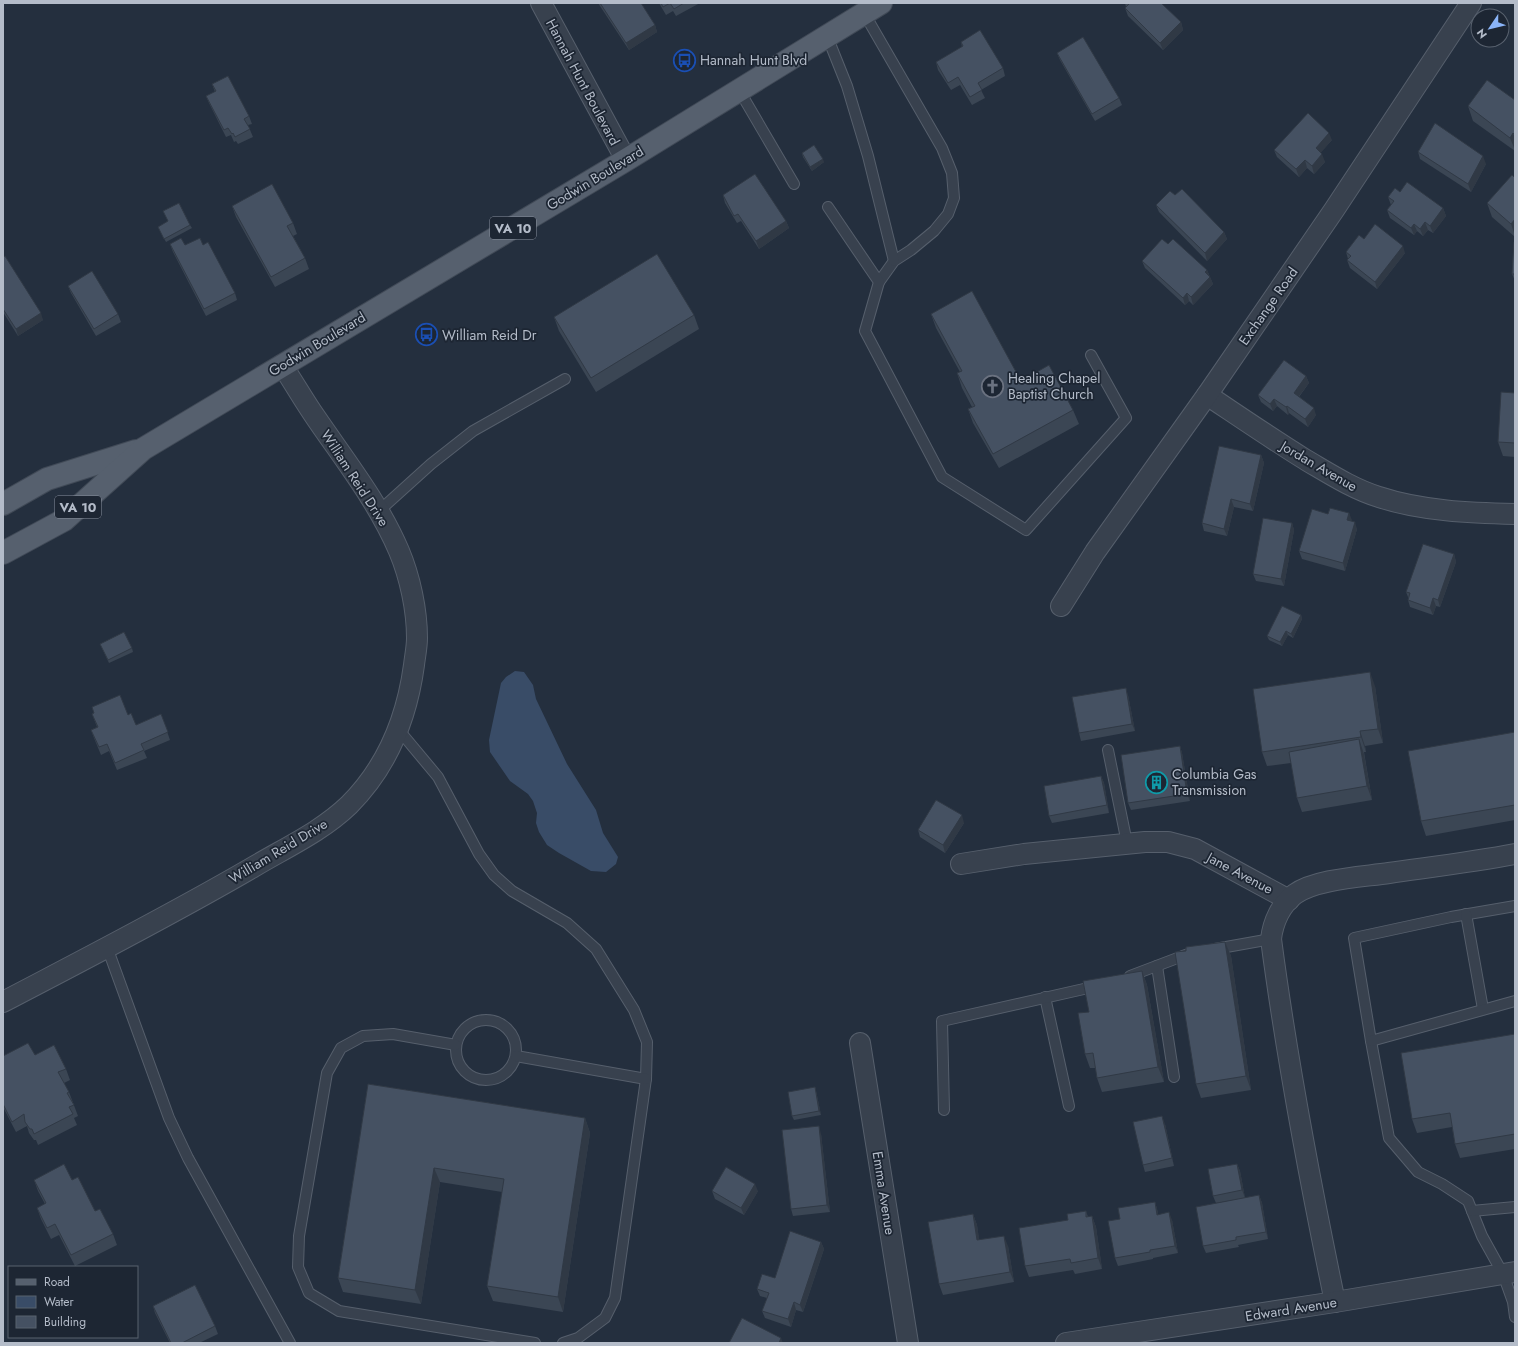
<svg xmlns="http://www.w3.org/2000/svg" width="1518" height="1346" font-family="Jost,sans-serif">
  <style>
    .water { fill: #394c67 }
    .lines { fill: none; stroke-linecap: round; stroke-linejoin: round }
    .lane-casing { stroke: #565f6c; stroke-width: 12 }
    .street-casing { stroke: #565f6c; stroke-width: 22 }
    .primary-casing { stroke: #414a57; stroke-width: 24 }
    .lane { stroke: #38414e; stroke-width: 10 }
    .street { stroke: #38414e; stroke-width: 20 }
    .primary { stroke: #56606e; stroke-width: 22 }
    .wall { fill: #3b4654 }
    .shaded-wall { fill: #303945 }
    .building { fill: #455162; stroke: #303945 }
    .labels { text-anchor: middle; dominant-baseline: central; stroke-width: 3.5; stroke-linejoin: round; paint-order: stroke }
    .shield { fill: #1d2633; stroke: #878f9c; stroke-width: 1 }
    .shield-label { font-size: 13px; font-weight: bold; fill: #b4bcc9 }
    .poi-label { font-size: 14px; fill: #b4bcc9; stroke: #1d2633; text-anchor: start }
    .street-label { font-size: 14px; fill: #b4bcc9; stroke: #1d2633 }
  </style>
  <rect width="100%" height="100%" fill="#242f3e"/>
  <polygon class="water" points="515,671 524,672 533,685 536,699 567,764 596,810 603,833 618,857 616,864 606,872 591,871 559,853 547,845 539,832 536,823 537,813 533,801 528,794 510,781 490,752 489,740 501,683 506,677"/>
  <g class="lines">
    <defs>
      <g id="lane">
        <polyline points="864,13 942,148 952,173 954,198 948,214 934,231 911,250 894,261 879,282"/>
        <polyline points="827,36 847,86 868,156 894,261"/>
        <polyline points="739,90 794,184"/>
        <polyline points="828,207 879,282 865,331 942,477 1026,530 1126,418 1091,355"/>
        <polyline points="379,511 431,464 473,431 565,379"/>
        <polyline points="398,729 438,777 479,854 494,875 512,891 567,923 596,949 634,1010 647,1042 646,1079 615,1298 605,1318 578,1338 563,1343"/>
        <polyline points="1108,750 1127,843"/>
        <polyline points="1515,906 1451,917 1354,938 1371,1041 1389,1138 1418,1172 1442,1184 1468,1201 1482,1236 1503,1274 1513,1302 1515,1317"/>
        <polyline points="1466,914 1483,1009"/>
        <polyline points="107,947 169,1118 188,1158 290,1343"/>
        <polyline points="1215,949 1271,939"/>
        <polyline points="1157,966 1174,1077"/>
        <polyline points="1130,976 1188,954"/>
        <polyline points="1045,997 1069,1106"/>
        <circle cx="486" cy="1050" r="30"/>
        <polyline points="1371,1041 1515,1001"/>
        <polyline points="456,1045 393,1034 363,1036 341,1048 327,1073 299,1236 298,1267 309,1293 339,1311 535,1343"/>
        <polyline points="516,1056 646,1079"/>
        <polyline points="944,1110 942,1021 1097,986"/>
        <polyline points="1472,1211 1515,1207"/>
      </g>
      <g id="street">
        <polyline points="541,3 626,160"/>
        <path d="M1207,395C1240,417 1272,439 1306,460C1330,474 1353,489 1379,497C1421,511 1471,513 1515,514"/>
        <polyline points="1061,606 1095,552 1207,395 1334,210 1471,3"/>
        <polyline points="961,864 1024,854 1145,842 1168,842 1195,849 1289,900"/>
        <path d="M3,1002C87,958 173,914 255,866C287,847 322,831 349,805C387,767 407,717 414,665C415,656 417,647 417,638C417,610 410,577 399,551C378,502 346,462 316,418C304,401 294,383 282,365"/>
        <polyline points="860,1043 908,1343"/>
        <path d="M1335,1302C1310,1182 1287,1061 1271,939C1273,922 1281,904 1295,894C1316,879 1362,877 1389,873C1431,867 1473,862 1515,854"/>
        <polyline points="1066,1343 1335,1302 1515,1272"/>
      </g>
      <g id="primary">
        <polyline points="3,504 47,479 136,451"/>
        <polyline points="3,553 64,520 143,449 626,160 881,3"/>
      </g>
    </defs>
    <use href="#lane" class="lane-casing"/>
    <use href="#street" class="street-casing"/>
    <use href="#primary" class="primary-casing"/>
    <use href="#lane" class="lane"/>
    <use href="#street" class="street"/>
    <use href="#primary" class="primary"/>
  </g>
  <g class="wall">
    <polygon points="598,3 641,3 655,25 657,32 629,50"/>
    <polygon points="659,3 700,3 676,16 673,11 666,15"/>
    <polygon points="1125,3 1161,3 1181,22 1183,30 1163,50 1128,16 1125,8 1126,7"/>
    <polygon points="961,42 1003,68 1005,76 981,90 985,98 972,105 960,85 951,90 938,70 936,62 962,47"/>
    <polygon points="1057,53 1119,98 1122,105 1095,121 1060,60"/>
    <polygon points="212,84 249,116 252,124 248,125 253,137 238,144 236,141 234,142 231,135 226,137 209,103 206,96 215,92"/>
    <polygon points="1515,100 1515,151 1473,121 1468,106"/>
    <polygon points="1332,140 1320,153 1325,162 1314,174 1307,168 1299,177 1277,157 1274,150"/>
    <polygon points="1418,152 1486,164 1471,192 1420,159"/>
    <polygon points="802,153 824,162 812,171 803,157"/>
    <polygon points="1515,178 1515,237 1492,217 1487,203"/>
    <polygon points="723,195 786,221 789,228 759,249 741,221 737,223 725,203"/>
    <polygon points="1175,195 1224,232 1227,239 1207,261 1159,212 1156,205"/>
    <polygon points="1388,197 1443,208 1446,216 1433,233 1428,230 1423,236 1417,231 1414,235 1390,218 1387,210 1391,205"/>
    <polygon points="232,206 293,223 297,234 293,236 305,258 309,269 275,287 236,217"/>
    <polygon points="163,211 190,225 192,228 166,242 158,227 168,221"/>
    <polygon points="1364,239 1405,253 1377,289 1350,268 1347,260 1348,259 1346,252"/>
    <polygon points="1515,242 1515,281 1512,274"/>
    <polygon points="170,244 185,245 203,245 235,293 237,300 206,316 173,252"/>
    <polygon points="1168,244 1207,270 1213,284 1193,305 1189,301 1185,305 1145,268 1142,261"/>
    <polygon points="3,257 43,320 18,336 3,312"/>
    <polygon points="68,286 118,314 121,322 96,336 71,293"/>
    <polygon points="931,314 1021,381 1073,410 1079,424 999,468 973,423 968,409 972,407 962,388 957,373 960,372 936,328"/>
    <polygon points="694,315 699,329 596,392 559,331 554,317"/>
    <polygon points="1306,376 1309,383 1299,397 1316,415 1308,427 1289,413 1288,415 1277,406 1273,411 1261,402 1258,395"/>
    <polygon points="1515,393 1515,457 1503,456 1498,442"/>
    <polygon points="1261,455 1264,463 1253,511 1234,507 1227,536 1204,531 1202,523"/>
    <polygon points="1349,513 1351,521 1357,529 1345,571 1302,559 1299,551 1328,514"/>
    <polygon points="1292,523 1294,530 1284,586 1256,581 1253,574"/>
    <polygon points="1454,554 1456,562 1440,607 1436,606 1433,615 1410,607 1408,600 1408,597 1406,592"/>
    <polygon points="1301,615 1302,619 1293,638 1288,635 1282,646 1269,640 1267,636"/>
    <polygon points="100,644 132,648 133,652 109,663"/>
    <polygon points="1375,686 1383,743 1365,746 1366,752 1364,752 1372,800 1302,812 1297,798 1291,763 1267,766 1262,752"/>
    <polygon points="1128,695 1135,731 1081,741 1079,733"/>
    <polygon points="92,707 128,715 136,725 161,714 170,740 144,751 147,758 117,770 109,751 101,755 94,738 91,730 97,727 92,714 94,713"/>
    <polygon points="1515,732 1515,820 1426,836 1421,821"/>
    <polygon points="1180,746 1182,753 1190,801 1131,810 1128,803"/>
    <polygon points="1101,776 1104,783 1109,813 1052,823 1049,816"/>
    <polygon points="964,823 945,853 920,837 918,830"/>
    <polygon points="1225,942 1231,956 1251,1090 1201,1098 1196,1084"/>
    <polygon points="1142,971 1147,985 1164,1082 1102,1092 1097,1078 1096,1068 1090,1068 1085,1054 1089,1012"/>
    <polygon points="1515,1034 1515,1149 1460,1158 1455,1144 1452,1127 1417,1133 1412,1119"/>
    <polygon points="35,1055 66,1069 70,1080 64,1083 69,1092 78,1116 74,1118 77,1125 38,1145 36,1140 34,1140 29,1133 27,1126 16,1132 3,1107 3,1056"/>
    <polygon points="368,1084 585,1118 590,1133 563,1312 493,1301 487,1286 502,1192 440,1182 421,1304 343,1292 338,1278"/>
    <polygon points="815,1087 816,1091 821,1115 794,1120 792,1116"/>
    <polygon points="1165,1124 1174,1166 1145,1172 1143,1165"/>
    <polygon points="821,1134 830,1212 793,1216 791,1209"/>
    <polygon points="1237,1164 1240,1171 1245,1198 1216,1203 1213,1196"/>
    <polygon points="34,1180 72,1180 95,1211 113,1234 117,1245 75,1266 59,1235 51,1239 41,1219 37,1208 45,1204 38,1191"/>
    <polygon points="712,1191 758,1191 744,1215 715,1199"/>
    <polygon points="1259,1195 1262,1203 1268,1239 1238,1245 1239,1247 1206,1253 1203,1246"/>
    <polygon points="1155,1202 1157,1209 1158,1214 1172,1220 1178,1253 1153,1258 1153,1259 1118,1266 1115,1258 1120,1219"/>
    <polygon points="1086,1211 1088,1217 1092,1216 1096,1227 1102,1269 1075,1274 1073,1270 1029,1277 1025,1266 1068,1220"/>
    <polygon points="973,1214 977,1225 979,1240 1008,1246 1014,1282 943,1295 939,1284"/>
    <polygon points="821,1242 824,1249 803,1312 796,1310 791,1327 765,1318 762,1311 767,1298 760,1296 757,1289 775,1278"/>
    <polygon points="153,1306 215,1326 218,1334 199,1343 170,1343 155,1313"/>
  </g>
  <g class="shaded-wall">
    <polygon points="1181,22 1183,30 1163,50 1160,43"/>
    <polygon points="655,25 657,32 629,50 626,43"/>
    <polygon points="1329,133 1332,140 1318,156 1316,148"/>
    <polygon points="1513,133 1515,138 1515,150 1510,138"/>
    <polygon points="1322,154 1325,162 1314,174 1312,166"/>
    <polygon points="1483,156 1486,164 1471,192 1468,184"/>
    <polygon points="823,159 824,162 812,171 810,167"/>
    <polygon points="1305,160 1307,168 1299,177 1296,169"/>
    <polygon points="1443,208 1446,216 1433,233 1430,226"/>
    <polygon points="1515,219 1515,236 1511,224"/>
    <polygon points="786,221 789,228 759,249 756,241"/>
    <polygon points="1425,222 1428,230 1423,236 1420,229"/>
    <polygon points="1414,224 1417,231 1414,235 1411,228"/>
    <polygon points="1224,232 1227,239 1207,261 1205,253"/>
    <polygon points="1403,246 1405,253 1377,289 1375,282"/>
    <polygon points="1207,270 1213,284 1193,305 1191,297 1205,272"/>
    <polygon points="1187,293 1189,301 1185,305 1183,298"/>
    <polygon points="41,313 43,320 18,336 16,329"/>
    <polygon points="1306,376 1309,383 1296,400 1294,393"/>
    <polygon points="1274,399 1277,406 1273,411 1270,404"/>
    <polygon points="1287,406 1289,413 1288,415 1286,407"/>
    <polygon points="1314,408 1316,415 1308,427 1305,419"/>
    <polygon points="1261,455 1264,463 1253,511 1250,504"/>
    <polygon points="1231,499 1234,507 1227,536 1224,529"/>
    <polygon points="1349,513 1352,520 1349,527 1347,520"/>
    <polygon points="1355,522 1357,529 1345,571 1343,563"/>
    <polygon points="1292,523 1294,530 1284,586 1281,579"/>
    <polygon points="1454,554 1456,562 1440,607 1438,600"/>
    <polygon points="1433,598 1436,606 1433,615 1430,608"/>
    <polygon points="1301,615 1302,619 1293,638 1291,634"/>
    <polygon points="1286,631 1288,635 1282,646 1280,642"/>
    <polygon points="1370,672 1375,686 1383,743 1378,729"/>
    <polygon points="1126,688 1128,695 1135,731 1132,724"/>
    <polygon points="1360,731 1365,746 1366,752 1361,737"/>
    <polygon points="1359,739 1364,754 1372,800 1367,786"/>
    <polygon points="1180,746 1182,753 1190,801 1187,794"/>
    <polygon points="1101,776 1104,783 1109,813 1107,805"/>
    <polygon points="962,815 964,823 945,853 943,845"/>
    <polygon points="1225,942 1231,956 1251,1090 1246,1076"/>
    <polygon points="1142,971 1147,985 1164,1082 1158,1067"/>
    <polygon points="815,1087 816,1091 821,1115 819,1111"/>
    <polygon points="1162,1116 1165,1124 1174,1166 1172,1158"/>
    <polygon points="585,1118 590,1133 563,1312 558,1297"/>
    <polygon points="819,1126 821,1134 830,1212 827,1205"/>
    <polygon points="1237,1164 1240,1171 1245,1198 1242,1190"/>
    <polygon points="434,1168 440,1182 421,1304 415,1290"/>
    <polygon points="755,1184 758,1191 744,1215 741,1208"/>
    <polygon points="1259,1195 1262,1203 1268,1239 1266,1232"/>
    <polygon points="1155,1202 1157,1209 1160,1222 1157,1215"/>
    <polygon points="1169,1212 1172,1220 1178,1253 1175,1246"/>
    <polygon points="973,1214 977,1225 981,1251 977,1240"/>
    <polygon points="1092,1216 1096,1227 1102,1269 1098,1258"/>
    <polygon points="1004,1236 1008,1246 1014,1282 1010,1272"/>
    <polygon points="821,1242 824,1249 803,1312 800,1305"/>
    <polygon points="794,1302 796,1310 791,1327 788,1319"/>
    <polygon points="781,1338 783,1343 779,1343"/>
  </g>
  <g class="building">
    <polygon points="600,3 641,3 655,25 626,43"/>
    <polygon points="661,3 684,3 674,9 670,3 663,7"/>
    <polygon points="1127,3 1161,3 1181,22 1160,43 1125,8 1129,4"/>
    <polygon points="980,30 1003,68 978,83 982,90 970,97 958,77 948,83 936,62 963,46 961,42"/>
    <polygon points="1083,37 1119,98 1092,114 1057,53"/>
    <polygon points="228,76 249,116 244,119 250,129 235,137 233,133 232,134 228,128 224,130 206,96 216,91 212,84"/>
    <polygon points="1487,80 1515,100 1515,135 1513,133 1510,138 1468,106"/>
    <polygon points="1308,113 1329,133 1316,148 1322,154 1312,166 1305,160 1296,169 1274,150"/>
    <polygon points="1435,123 1483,156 1468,184 1418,152"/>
    <polygon points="814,145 823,159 810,167 802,153"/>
    <polygon points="755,174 786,221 756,241 738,214 734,216 723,195"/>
    <polygon points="1512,175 1515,178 1515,219 1511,224 1487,203"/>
    <polygon points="1407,182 1443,208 1430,226 1425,222 1420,229 1414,224 1411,228 1387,210 1394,201 1388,197 1395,188 1400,192"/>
    <polygon points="272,184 293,223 287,226 305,258 271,277 232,206"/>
    <polygon points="1182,189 1224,232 1205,253 1156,205 1170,191 1175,195"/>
    <polygon points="179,203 190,225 164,239 158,227 168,221 163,211"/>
    <polygon points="1375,224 1403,246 1375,282 1347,260 1351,256 1346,252 1359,235 1364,239"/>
    <polygon points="181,238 185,245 200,238 203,245 208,242 235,293 204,309 170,244"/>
    <polygon points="1162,239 1168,244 1173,239 1207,270 1205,272 1210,277 1191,297 1187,293 1183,298 1142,261"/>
    <polygon points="1514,242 1515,242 1515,274 1512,274"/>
    <polygon points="657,254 694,315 591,378 554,317"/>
    <polygon points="5,256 41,313 16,329 3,309 3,257"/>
    <polygon points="92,271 118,314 94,329 68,286"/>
    <polygon points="972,291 1021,381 1049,365 1073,410 993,454 968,409 975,406 957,373 962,371 931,314"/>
    <polygon points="1284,360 1306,376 1294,393 1314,408 1305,419 1287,406 1286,407 1274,399 1270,404 1258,395"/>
    <polygon points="1501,392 1515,393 1515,443 1498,442"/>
    <polygon points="1219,446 1261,455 1250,504 1231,499 1224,529 1202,523"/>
    <polygon points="1330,508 1349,513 1347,520 1355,522 1343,563 1299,551 1312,509 1328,514"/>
    <polygon points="1263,518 1292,523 1281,579 1253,574"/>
    <polygon points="1423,544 1454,554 1438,600 1433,598 1430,608 1408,600 1410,593 1406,592"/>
    <polygon points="1282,606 1301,615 1291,634 1286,631 1280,642 1267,636"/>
    <polygon points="124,632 132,648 108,660 100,644"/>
    <polygon points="1370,672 1378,729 1360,731 1361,737 1262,752 1253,689"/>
    <polygon points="1126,688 1132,724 1079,733 1072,697"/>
    <polygon points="120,695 128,715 131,713 136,725 161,714 168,732 141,744 144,750 115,763 107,744 99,747 91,730 98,727 92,714 94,713 92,707"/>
    <polygon points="1515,732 1515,805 1421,821 1408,751"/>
    <polygon points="1359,739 1367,786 1297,798 1289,752"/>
    <polygon points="1180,746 1187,794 1128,803 1121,755"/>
    <polygon points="1101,776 1107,805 1049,816 1044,786"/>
    <polygon points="936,800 962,815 943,845 918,830"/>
    <polygon points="1225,942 1246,1076 1196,1084 1175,952 1186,951 1186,947"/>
    <polygon points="1142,971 1158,1067 1097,1078 1093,1053 1085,1054 1078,1013 1089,1012 1083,981"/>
    <polygon points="1515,1034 1515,1134 1455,1144 1450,1113 1412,1119 1401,1053"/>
    <polygon points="28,1043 35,1055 54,1045 66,1069 58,1072 69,1092 67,1093 74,1105 69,1107 73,1114 34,1134 32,1129 30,1129 25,1122 24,1114 12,1122 3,1104 3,1056"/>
    <polygon points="368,1084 585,1118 558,1297 487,1286 504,1179 434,1168 415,1290 338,1278"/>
    <polygon points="815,1087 819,1111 792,1116 788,1092"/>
    <polygon points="1162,1116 1172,1158 1143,1165 1133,1122"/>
    <polygon points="819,1126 827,1205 791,1209 782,1130"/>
    <polygon points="64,1164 72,1180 78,1177 95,1211 100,1209 113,1234 71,1255 55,1224 47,1228 37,1208 46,1203 34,1180"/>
    <polygon points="1237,1164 1242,1190 1213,1196 1208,1169"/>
    <polygon points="726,1167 755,1184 741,1208 712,1191"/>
    <polygon points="1259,1195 1266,1232 1236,1237 1236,1240 1203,1246 1196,1207"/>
    <polygon points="1155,1202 1157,1215 1169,1212 1175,1246 1150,1250 1150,1252 1115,1258 1108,1221 1120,1219 1118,1208"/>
    <polygon points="1086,1211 1086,1217 1092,1216 1098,1258 1071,1263 1070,1259 1025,1266 1019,1228 1068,1220 1067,1214"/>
    <polygon points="973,1214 977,1240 1004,1236 1010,1272 939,1284 928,1222"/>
    <polygon points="790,1231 821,1242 800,1305 794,1302 788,1319 762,1311 769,1293 757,1289 762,1274 775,1278"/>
    <polygon points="195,1285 215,1326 182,1343 171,1343 153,1306"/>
    <polygon points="742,1318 781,1338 779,1343 729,1343"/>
  </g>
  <defs>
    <symbol id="bus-ring" viewBox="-11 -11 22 22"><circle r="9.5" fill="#1d2633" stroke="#1a4fb4" stroke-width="1.5"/><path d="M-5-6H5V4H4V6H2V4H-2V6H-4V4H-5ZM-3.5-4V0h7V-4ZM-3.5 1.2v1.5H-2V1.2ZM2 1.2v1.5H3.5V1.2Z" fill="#1a4fb4"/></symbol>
    <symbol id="church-ring" viewBox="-11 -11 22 22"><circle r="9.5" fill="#1d2633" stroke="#6b7280" stroke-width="1.5"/><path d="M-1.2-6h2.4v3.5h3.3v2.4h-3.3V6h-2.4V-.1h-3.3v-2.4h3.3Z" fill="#6b7280"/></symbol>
    <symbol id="building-ring" viewBox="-11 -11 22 22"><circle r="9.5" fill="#1d2633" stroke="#0f9aa8" stroke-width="1.5"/><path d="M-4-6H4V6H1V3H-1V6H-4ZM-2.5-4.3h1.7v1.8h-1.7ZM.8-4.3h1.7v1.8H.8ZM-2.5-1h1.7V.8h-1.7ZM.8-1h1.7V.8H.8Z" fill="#0f9aa8"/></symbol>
  </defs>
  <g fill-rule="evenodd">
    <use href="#bus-ring" x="672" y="48" width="25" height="25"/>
    <use href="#bus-ring" x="414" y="322" width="25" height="25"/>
    <use href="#church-ring" x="980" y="374" width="25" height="25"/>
    <use href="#building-ring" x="1144" y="770" width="25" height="25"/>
  </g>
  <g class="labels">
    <g class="shield">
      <rect x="490" y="217" width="46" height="22" rx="3"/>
      <rect x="55" y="496" width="46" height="22" rx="3"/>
    </g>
    <g class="shield-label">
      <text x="513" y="228">VA 10</text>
      <text x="78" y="507">VA 10</text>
    </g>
    <g class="poi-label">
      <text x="700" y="60">Hannah Hunt Blvd</text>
      <text x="442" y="335">William Reid Dr</text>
      <text x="1008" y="378">Healing Chapel<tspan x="1008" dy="16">Baptist Church</tspan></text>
      <text x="1172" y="774">Columbia Gas<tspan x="1172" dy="16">Transmission</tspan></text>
    </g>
    <g class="street-label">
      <text transform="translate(583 82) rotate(62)">Hannah Hunt Boulevard</text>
      <text transform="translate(595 178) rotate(-31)">Godwin Boulevard</text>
      <text transform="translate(1268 306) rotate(-55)">Exchange Road</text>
      <text transform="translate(317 344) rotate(-31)">Godwin Boulevard</text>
      <text transform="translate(1319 466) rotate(30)">Jordan Avenue</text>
      <text transform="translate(355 478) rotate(57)">William Reid Drive</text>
      <text transform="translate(278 851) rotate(-31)">William Reid Drive</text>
      <text transform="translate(1240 873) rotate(28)">Jane Avenue</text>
      <text transform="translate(884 1193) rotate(81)">Emma Avenue</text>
      <text transform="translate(1291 1309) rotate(-9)">Edward Avenue</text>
    </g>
  </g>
  <rect width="1518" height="1346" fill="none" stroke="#b4bcc9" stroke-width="8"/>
  <rect x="8" y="1266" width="130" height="72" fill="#1d2633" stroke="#59626f"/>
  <rect x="16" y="1279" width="20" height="6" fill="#56606e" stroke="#59626f"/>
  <text x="44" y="1286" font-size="12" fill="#b4bcc9">Road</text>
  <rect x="16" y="1296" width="20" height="12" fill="#394c67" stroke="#59626f"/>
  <text x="44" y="1306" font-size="12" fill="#b4bcc9">Water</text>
  <rect x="16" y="1316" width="20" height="12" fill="#455162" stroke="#59626f"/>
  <text x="44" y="1326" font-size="12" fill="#b4bcc9">Building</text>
  <g transform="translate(1490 28) rotate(235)"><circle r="19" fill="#1d2633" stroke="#59626f"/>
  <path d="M0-3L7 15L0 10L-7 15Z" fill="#8ab4f8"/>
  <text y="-6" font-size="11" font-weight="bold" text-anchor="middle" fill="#b4bcc9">N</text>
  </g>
</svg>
